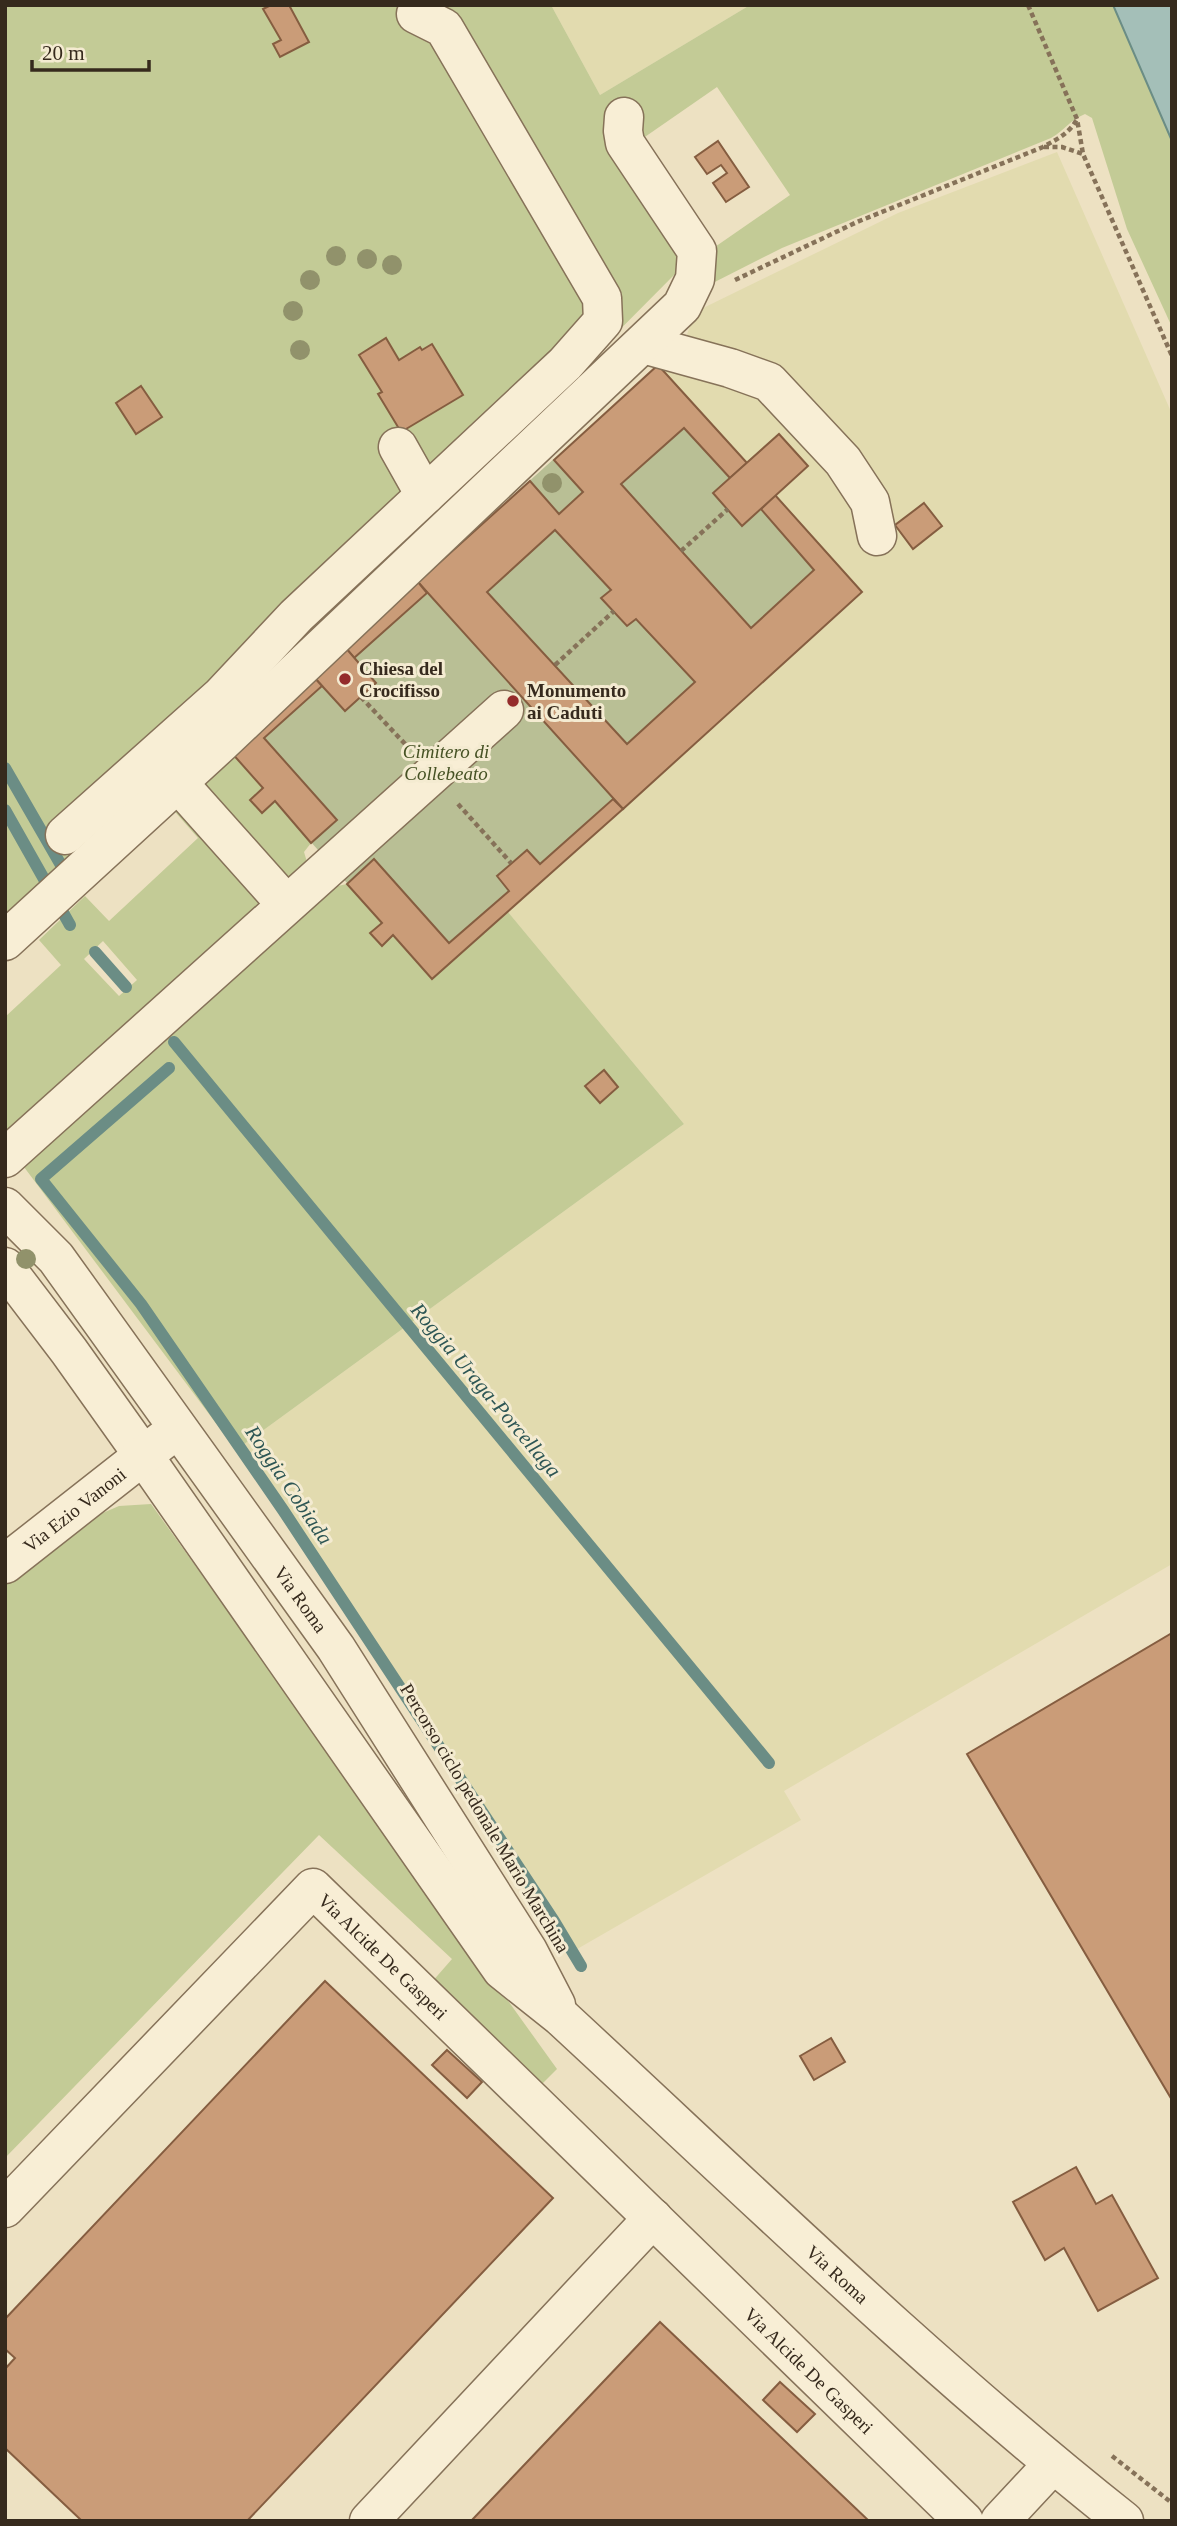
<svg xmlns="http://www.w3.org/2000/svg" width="1177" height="2526" font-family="Georgia,serif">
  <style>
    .farmland { fill: #e2dbaf }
    .green { fill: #c3cb96; fill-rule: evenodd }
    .cemetery { fill: #b9bf95 }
    .water { fill: #a4bfb8; stroke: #6b8d85; stroke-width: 2 }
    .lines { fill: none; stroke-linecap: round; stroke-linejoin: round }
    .stream { stroke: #6b8d85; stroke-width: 12 }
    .building { fill: #ca9c78; stroke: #855d40; stroke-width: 2; fill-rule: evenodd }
    .minor-casing { stroke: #867259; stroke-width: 41 }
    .path { stroke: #867259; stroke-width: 4.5; stroke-dasharray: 5 3.5; stroke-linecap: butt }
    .minor { stroke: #f8eed5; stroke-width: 38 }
    .tree { fill: #91926b }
    .poi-dot { fill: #942c2b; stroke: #f4ebd1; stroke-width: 2.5 }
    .labels { text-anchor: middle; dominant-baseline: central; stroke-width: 6; stroke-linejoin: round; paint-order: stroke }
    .poi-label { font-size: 19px; font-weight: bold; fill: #362a1d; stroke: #f4ebd1; text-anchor: start }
    .park-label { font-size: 19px; font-style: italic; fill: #465224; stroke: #f4ebd1 }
    .street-label { font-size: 19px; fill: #362a1d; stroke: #f4ebd1 }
    .water-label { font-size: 21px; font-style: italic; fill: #2d5654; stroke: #f4ebd1 }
  </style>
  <rect width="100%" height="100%" fill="#ede1c2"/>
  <g class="farmland">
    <polygon points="551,5 750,5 600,95"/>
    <polygon points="1057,152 1172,414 1172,1564 784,1791 801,1820 572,1952 236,1450 684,1124 508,912 623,809 775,495 658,365 680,354 695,312 898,213"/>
  </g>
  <g class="green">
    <path d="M5,5H551L600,95L750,5H1113L1172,141V327L1127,229L1092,118L1085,114C1070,120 1065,130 1051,138L782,248L699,290L680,269L402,549L5,920ZM717,87L790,195L712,249L639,141Z"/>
    <polygon points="230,751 311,843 304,852 307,862 283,891 191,786"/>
    <path d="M180,796L272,901L5,1139V1017L61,965L39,940L85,896L109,921L198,838L169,805ZM103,941L137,980L119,996L84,959Z"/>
    <polygon points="347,884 432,979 508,912 684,1124 236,1450 18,1159 333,887"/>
    <polygon points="151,1504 557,2069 539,2087 431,1983 452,1959 319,1835 5,2158 5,1584 84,1521 119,1506"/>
  </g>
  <polygon class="cemetery" points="658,365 746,463 779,434 808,466 775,495 862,592 432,979 393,936 382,946 370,933 382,923 275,801 262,813 250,800 262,787 230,751"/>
  <polygon class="water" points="1113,5 1172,5 1172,141"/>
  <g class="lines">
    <g class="stream">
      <polyline points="5,768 65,872"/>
      <polyline points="5,810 70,925"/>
      <polyline points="95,952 126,987"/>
      <polyline points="174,1042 769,1763"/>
      <polyline points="169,1068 41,1179 141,1304 283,1510 554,1921 581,1966"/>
    </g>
  </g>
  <g class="building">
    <polygon points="271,5 289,5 309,42 280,57 273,44 281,40 263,9"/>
    <polygon points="718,141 749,187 726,202 713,183 727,173 721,165 707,174 695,157"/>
    <polygon points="386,338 399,360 420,347 422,350 432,344 463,395 401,432 378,394 382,392 359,355"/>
    <path d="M658,365L747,463L730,478L684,428L621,484L751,628L814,570L761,509L775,495L862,592L623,809L418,582L530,481L559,514L583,492L554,460ZM555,530L611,590L601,598L627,626L636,619L695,682L627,744L487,592Z"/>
    <polygon points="141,386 162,417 136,434 116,403"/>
    <polygon points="779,434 808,466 742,526 713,493"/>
    <polygon points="924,503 942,526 913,549 895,525"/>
    <polygon points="418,582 427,593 354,658 345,647"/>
    <polygon points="345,647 376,683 345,711 313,676"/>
    <polygon points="313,676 322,686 264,738 337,820 311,843 275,801 262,813 250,800 263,788 230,751"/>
    <polygon points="613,799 623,809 432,979 393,935 382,946 370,933 382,923 347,884 374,859 449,943 509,891 497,876 527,850 540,864"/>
    <polygon points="604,1070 618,1087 600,1103 585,1086"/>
    <polygon points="1172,1633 1172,2100 967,1754"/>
    <polygon points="325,1981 553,2198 247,2521 82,2521 5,2448 5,2369 15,2358 5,2349 5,2319"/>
    <polygon points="831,2038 845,2062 814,2080 800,2056"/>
    <polygon points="447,2050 482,2082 467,2098 432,2065"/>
    <polygon points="1076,2167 1096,2204 1112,2195 1158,2278 1098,2311 1064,2248 1045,2260 1013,2202"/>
    <polygon points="660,2322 869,2521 471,2521"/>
    <polygon points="780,2382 815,2414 797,2432 763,2400"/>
  </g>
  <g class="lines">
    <defs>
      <g id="minor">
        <polyline points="643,344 730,368 769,382 843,461 870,502 877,536"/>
        <polyline points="398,447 425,495"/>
        <polyline points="178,783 286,904"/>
        <polyline points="65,835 221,696 296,616 565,364 603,321 602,298 444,28 416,14"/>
        <polyline points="5,941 221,743 682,306 695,279 697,251 625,143 623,131 624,117"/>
        <polyline points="5,1158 504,710"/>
        <path id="s1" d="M5,1207L56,1258L336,1648L528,1951L556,2005"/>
        <path id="s2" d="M5,1267L69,1351L143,1455L502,1970L561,2017C746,2188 926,2364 1124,2521"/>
        <path id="s3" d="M5,1564L163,1440"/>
        <path id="s4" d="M5,2208L313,1888L964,2521"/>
        <polyline points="369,2521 653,2218"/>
        <polyline points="1000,2521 1053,2464"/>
      </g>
    </defs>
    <use href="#minor" class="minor-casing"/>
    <g class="path">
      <polyline points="1028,5 1077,119 1083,154 1172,356"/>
      <polyline points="1044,147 1062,147 1083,154"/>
      <path d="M735,280L857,222L1043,147C1057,139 1069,134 1077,119"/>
      <polyline points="681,551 728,509"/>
      <polyline points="555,665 614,611"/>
      <polyline points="361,697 406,745"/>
      <polyline points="458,804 511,863"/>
      <polyline points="1112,2456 1172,2503"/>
    </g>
    <use href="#minor" class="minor"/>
  </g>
  <g class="tree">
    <circle cx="336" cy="256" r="10"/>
    <circle cx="367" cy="259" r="10"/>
    <circle cx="392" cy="265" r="10"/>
    <circle cx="310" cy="280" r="10"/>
    <circle cx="293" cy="311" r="10"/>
    <circle cx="300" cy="350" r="10"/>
    <circle cx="552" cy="483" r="10"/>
    <circle cx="26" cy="1259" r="10"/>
  </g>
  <g class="poi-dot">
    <circle cx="345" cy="679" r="7"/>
    <circle cx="513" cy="701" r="7"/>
  </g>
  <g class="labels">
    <g class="poi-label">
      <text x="359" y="668">Chiesa del<tspan x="359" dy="22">Crocifisso</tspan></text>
      <text x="527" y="690">Monumento<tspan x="527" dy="22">ai Caduti</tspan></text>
    </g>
    <g class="park-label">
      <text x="446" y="751">Cimitero di<tspan x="446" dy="22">Collebeato</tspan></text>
    </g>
    <g class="street-label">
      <text stroke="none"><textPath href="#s3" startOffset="88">Via Ezio Vanoni</textPath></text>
      <text stroke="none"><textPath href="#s1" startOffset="492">Via Roma</textPath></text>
      <text transform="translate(485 1818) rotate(59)">Percorso ciclo pedonale Mario Marchina</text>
      <text stroke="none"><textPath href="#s4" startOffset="542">Via Alcide De Gasperi</textPath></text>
      <text stroke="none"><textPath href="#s2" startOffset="1314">Via Roma</textPath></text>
      <text stroke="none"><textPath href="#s4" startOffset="1136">Via Alcide De Gasperi</textPath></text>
    </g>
    <g class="water-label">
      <text transform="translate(486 1390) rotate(50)">Roggia Uraga-Porcellaga</text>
      <text transform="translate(289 1485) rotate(56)">Roggia Cobiada</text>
    </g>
  </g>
  <rect width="1177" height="2526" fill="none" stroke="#362a1d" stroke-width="14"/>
  <path d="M32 60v10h117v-10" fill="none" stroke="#362a1d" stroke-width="3.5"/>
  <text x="42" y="60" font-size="21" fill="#362a1d" stroke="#f4ebd1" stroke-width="5" paint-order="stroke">20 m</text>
</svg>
